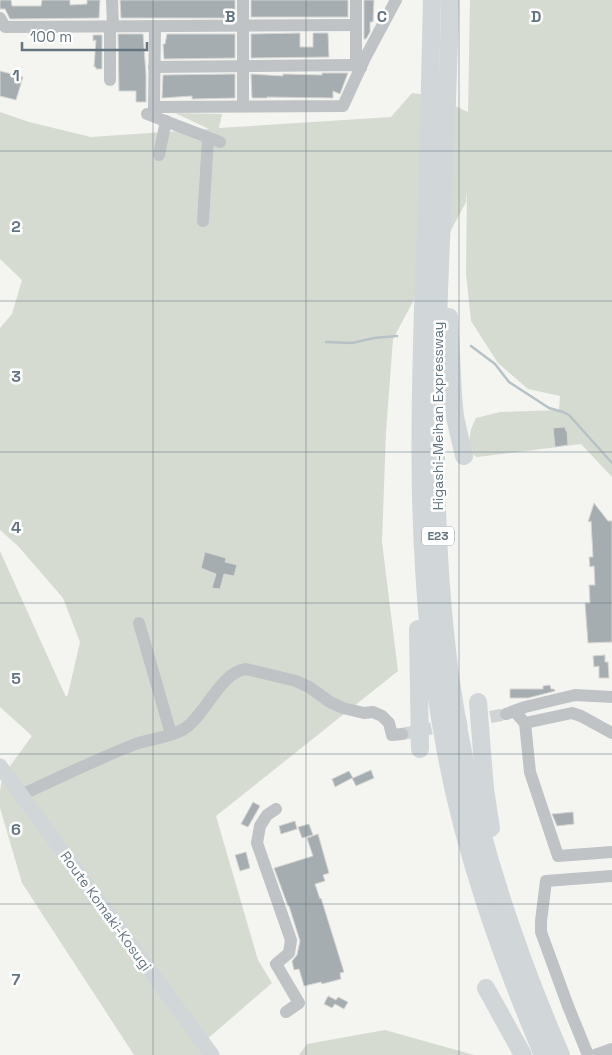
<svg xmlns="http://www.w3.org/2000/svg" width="612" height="1055" font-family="'Space Grotesk',sans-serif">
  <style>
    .green { fill: #d6dbd2 }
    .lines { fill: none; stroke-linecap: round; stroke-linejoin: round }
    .stream { stroke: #b6c2c6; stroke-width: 2.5 }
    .building { fill: #a5adb1; stroke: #d6d5d3 }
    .minor-tunnel { stroke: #d0d4d5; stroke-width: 12; stroke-dasharray: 12 6; stroke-linecap: butt }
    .minor { stroke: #bfc3c6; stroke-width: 12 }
    .major { stroke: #d1d6d9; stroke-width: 15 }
    .highway { stroke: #d1d6d9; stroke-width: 18 }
    .grid { fill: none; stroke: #657580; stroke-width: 1; stroke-opacity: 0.55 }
    .labels { text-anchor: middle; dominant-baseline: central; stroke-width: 5; stroke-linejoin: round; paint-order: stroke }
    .shield { fill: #fff; stroke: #939ea6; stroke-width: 1 }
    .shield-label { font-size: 12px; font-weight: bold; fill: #657580 }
    .street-label { font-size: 14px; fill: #657580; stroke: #fff }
    .grid-label { font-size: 16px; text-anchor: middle; font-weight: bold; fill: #657580; stroke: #fff; stroke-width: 5; stroke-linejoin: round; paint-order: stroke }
  </style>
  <rect width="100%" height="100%" fill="#f4f4f1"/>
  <g class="green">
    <polygon points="470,0 612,0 612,477 581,444 477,457 472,454 468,449 471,429 476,418 500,412 559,410 560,396 528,389 498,363 471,321 466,274 467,188 466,202 393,339 386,432 382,542 398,671 216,816 258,960 272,983 198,1047 204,1055 134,1055 22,883 0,808 0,792 2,777 32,736 0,707 0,551 66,697 68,694 80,642 63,598 18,546 0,530 0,328 12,314 22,280 0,259 0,112 29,122 91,137 209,129 175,113 222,114 219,128 391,117 412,93 434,96 468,112"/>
    <polygon points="385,1030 474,1055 299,1055 307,1044"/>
  </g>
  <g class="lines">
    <g class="stream">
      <polyline points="326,342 352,343 374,338 397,336"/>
      <polyline points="471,346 495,364 509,382 549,408 563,412 569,415 612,463"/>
    </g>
  </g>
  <g class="building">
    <polygon points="0,0 11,0 12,6 41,6 42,0 70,0 70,5 87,4 87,0 100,0 99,18 10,19 5,9 0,9"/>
    <polygon points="120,0 235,0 235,12 231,12 231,18 121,18"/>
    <rect x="251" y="0" width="97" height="17"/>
    <polygon points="364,0 374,0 373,22 370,22 370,32 366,39 364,39"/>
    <polygon points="300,33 300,47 313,47 313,33 328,33 329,57 251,58 251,34"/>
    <polygon points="118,34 143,34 146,75 146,102 136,102 136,91 119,91"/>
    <polygon points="167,34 235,34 235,58 164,59 163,44 165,44"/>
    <polygon points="93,35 102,35 102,69 96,69 96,67 94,67 96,40 93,41"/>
    <polygon points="0,71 23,77 16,100 0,96"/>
    <polygon points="322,73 348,73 340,94 333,91 333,98 267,97 267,98 252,98 251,74 283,76 283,74 322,75"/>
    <polygon points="235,74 235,98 192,99 192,96 162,98 163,75"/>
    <polygon points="565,427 566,431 567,431 568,445 555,447 553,428"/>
    <polygon points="594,503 608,521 612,521 612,642 588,643 585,603 590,603 589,585 595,585 594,566 590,567 589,557 593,557 591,521 588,522"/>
    <polygon points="205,552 226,558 225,562 237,565 234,576 224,574 220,589 212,588 216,574 201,568"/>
    <polygon points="605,655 605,662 608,662 609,678 599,678 599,666 594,667 593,656"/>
    <polygon points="550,685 551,689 554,689 555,691 528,698 510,698 510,689 543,689 543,686"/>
    <polygon points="371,770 374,778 356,786 352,778 335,787 332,779 349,771 353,778"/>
    <polygon points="253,802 260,806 248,827 241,824"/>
    <polygon points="573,812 574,824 557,826 552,814"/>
    <polygon points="295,821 297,829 281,834 279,826"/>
    <polygon points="309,824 313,835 302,838 298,827"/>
    <polygon points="318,834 329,873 323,875 325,881 315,884 320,899 321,898 344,972 340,973 341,979 322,984 321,982 304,986 299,969 294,970 292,961 297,955 300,941 289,906 288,906 274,868 313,856 307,838"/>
    <polygon points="246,852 250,868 240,871 235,855"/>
    <polygon points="328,996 336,1000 338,997 348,1002 344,1009 335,1004 332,1008 324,1004"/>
  </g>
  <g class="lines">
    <polyline class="minor-tunnel" points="402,734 506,714"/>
    <g class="minor">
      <polyline points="112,0 113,27"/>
      <polyline points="243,0 243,106"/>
      <polyline points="356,0 356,65"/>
      <polyline points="0,18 5,27 356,25"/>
      <polyline points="155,26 154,107 343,106 365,58 396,0"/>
      <polyline points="154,67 356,65 361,68"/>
      <polyline points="110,80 110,27"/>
      <polyline points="147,114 220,142"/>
      <polyline points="159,155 166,121"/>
      <polyline points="203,221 208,138"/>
      <polyline points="139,623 171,734"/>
      <polyline points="515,712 525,723 530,772 558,856 612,852"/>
      <polyline points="506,714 525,707 575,695 612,697"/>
      <polyline points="525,723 572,713 581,716 612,733"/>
      <path d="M21,795C58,778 95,760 133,745C149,739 169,738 184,729C206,715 220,672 246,669L296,681L309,687L330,702L343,708L364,713L373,712L382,716L389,723L392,735L402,734"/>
      <polyline points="276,809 267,815 260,826 257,843 291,940 289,953 276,964 299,1003 286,1012"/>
      <polyline points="588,1055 568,1006 541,932 541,921 546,881 612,876"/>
      <polyline points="595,1055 612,1049"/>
    </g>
    <polyline class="major" points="0,766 212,1055"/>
    <g class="highway">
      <path d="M432,0C430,75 429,151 426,226C419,400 413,575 445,747C464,853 501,956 543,1055"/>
      <path d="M450,0C446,229 419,461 452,689C470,816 510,937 561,1055"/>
      <polyline points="449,317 453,395 455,417 464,456"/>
      <polyline points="418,629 420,749"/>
      <polyline points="478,702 485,789 491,828"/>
      <polyline points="486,988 523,1055"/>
    </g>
  </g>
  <path class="grid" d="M153,0V1055M306,0V1055M459,0V1055M0,151H612M0,301H612M0,452H612M0,603H612M0,754H612M0,904H612"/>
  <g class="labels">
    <rect class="shield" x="422" y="526.5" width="32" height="19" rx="4"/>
    <g class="shield-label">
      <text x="438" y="536">E23</text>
    </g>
    <g class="street-label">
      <text transform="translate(438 416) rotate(-90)">Higashi-Meihan Expressway</text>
      <text transform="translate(106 911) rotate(54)">Route Komaki-Kosugi</text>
    </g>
  </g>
  <g class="grid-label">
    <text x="230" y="22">B</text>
    <text x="382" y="22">C</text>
    <text x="536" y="22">D</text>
    <text x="16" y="81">1</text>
    <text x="16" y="232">2</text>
    <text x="16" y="382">3</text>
    <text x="16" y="533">4</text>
    <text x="16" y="684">5</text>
    <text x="16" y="835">6</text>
    <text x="16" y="985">7</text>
  </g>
  <path d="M22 42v8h125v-8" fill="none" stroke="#657580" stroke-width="2.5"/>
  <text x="30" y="42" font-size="15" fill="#657580" stroke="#ffffff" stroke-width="4" paint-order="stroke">100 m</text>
</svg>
